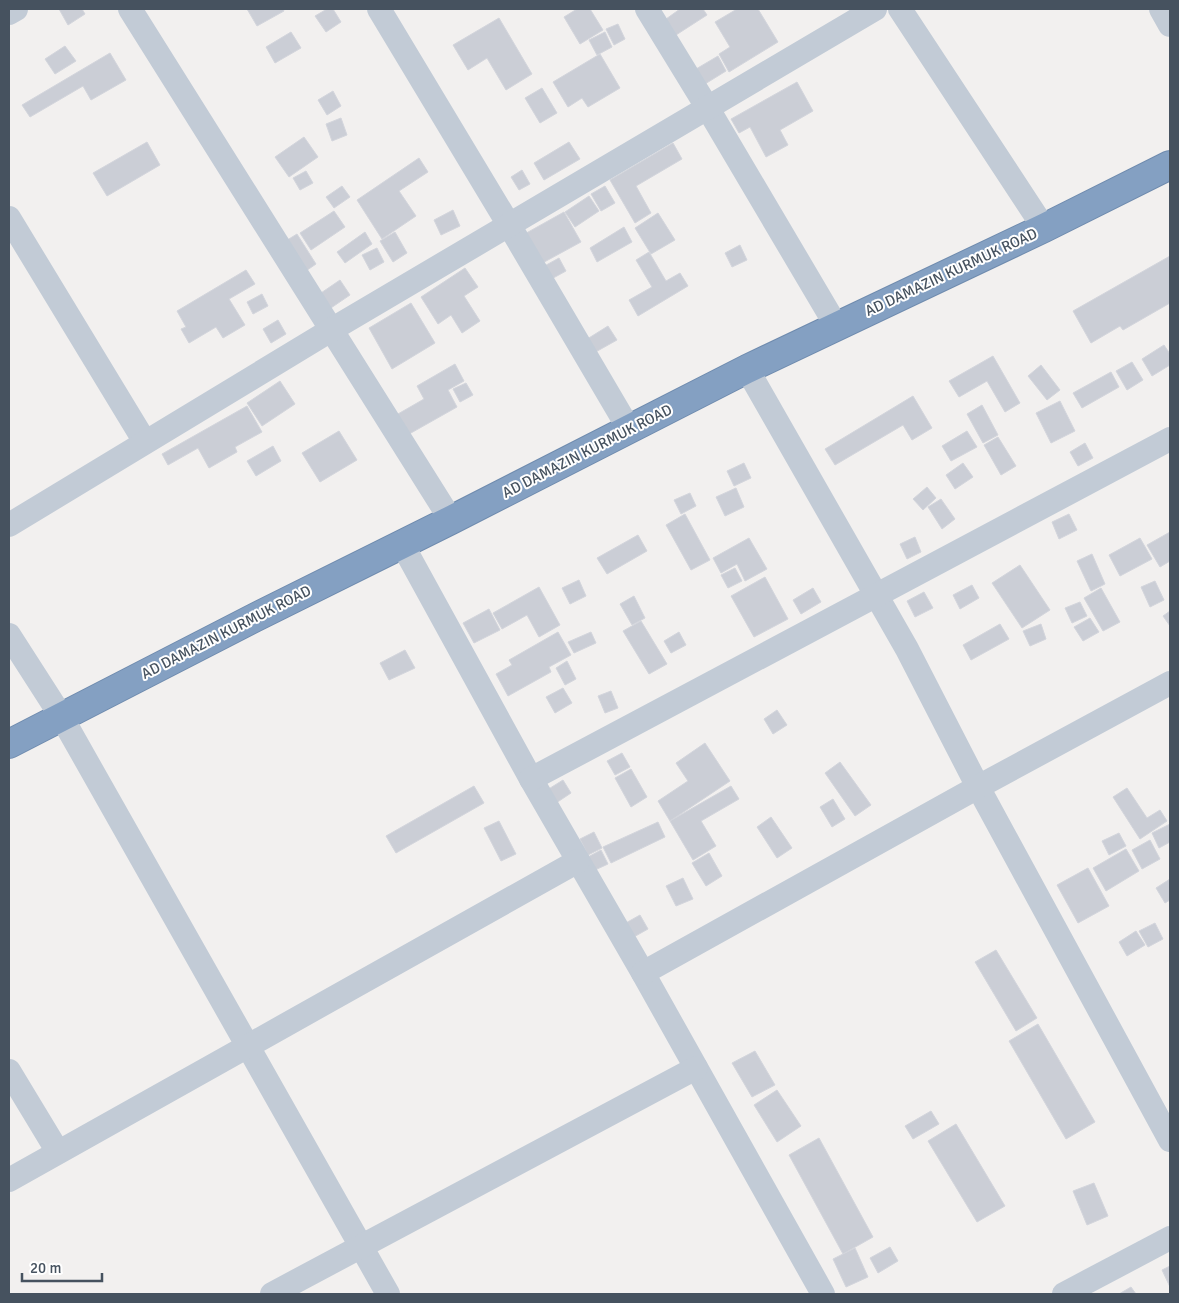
<svg xmlns="http://www.w3.org/2000/svg" width="1179" height="1303" font-family="Signika,sans-serif">
  <style>
    .building { fill: #cbced6; stroke: #d3d5dc }
    .lines { fill: none; stroke-linecap: round; stroke-linejoin: round }
    .highway-casing { stroke: #6f8bae; stroke-width: 30 }
    .street { stroke: #c2cbd6; stroke-width: 24 }
    .highway { stroke: #84a0c2; stroke-width: 28 }
    .labels { text-anchor: middle; dominant-baseline: central; stroke-width: 4; stroke-linejoin: round; paint-order: stroke }
    .street-label { font-size: 15px; fill: #46525f; stroke: #fff }
  </style>
  <rect width="100%" height="100%" fill="#f2f0ef"/>
  <g class="building">
    <polygon points="59,9 82,9 85,14 68,25"/>
    <polygon points="247,9 283,9 284,11 257,26"/>
    <polygon points="327,9 333,9 341,22 326,32 315,16"/>
    <polygon points="577,9 590,9 603,30 580,44 564,17"/>
    <polygon points="680,9 703,9 707,15 676,35 666,19"/>
    <polygon points="737,9 758,9 778,42 729,72 719,54 730,47 715,22"/>
    <polygon points="499,18 532,74 506,90 487,58 468,70 453,45"/>
    <polygon points="618,24 625,39 614,45 606,29"/>
    <polygon points="291,32 301,48 275,63 266,47"/>
    <polygon points="605,32 612,47 597,55 589,40"/>
    <polygon points="65,46 76,61 55,74 45,59"/>
    <polygon points="110,53 126,80 91,100 83,86 30,117 22,105"/>
    <polygon points="600,54 620,88 588,107 582,98 568,107 553,82"/>
    <polygon points="718,56 726,71 705,84 696,69"/>
    <polygon points="797,82 813,111 780,130 788,145 766,157 750,127 739,133 731,119"/>
    <polygon points="542,88 557,113 540,123 525,98"/>
    <polygon points="333,91 341,106 327,115 318,100"/>
    <polygon points="341,118 347,135 332,141 326,124"/>
    <polygon points="304,137 318,157 289,177 275,157"/>
    <polygon points="147,142 160,165 107,196 93,173"/>
    <polygon points="569,142 580,159 544,180 534,163"/>
    <polygon points="673,143 682,159 636,186 651,213 635,223 610,180"/>
    <polygon points="419,158 428,172 399,191 416,216 382,239 357,200"/>
    <polygon points="522,170 530,184 519,190 511,177"/>
    <polygon points="306,171 313,183 300,190 293,178"/>
    <polygon points="342,186 350,197 334,208 326,197"/>
    <polygon points="605,186 615,203 601,211 591,194"/>
    <polygon points="589,196 599,211 575,227 565,212"/>
    <polygon points="453,210 460,226 441,235 434,220"/>
    <polygon points="334,211 345,227 311,250 300,233"/>
    <polygon points="564,212 581,242 537,266 521,236"/>
    <polygon points="658,213 675,240 651,254 635,228"/>
    <polygon points="624,227 632,242 597,262 590,248"/>
    <polygon points="365,232 372,244 345,263 337,252"/>
    <polygon points="395,232 407,253 393,262 380,241"/>
    <polygon points="297,234 316,264 303,273 284,242"/>
    <polygon points="740,245 747,260 732,267 725,253"/>
    <polygon points="377,248 384,262 370,270 362,255"/>
    <polygon points="649,252 666,281 680,273 688,286 638,316 629,300 652,287 636,260"/>
    <polygon points="1170,256 1170,303 1123,330 1120,326 1091,343 1073,311"/>
    <polygon points="559,258 566,271 546,282 539,269"/>
    <polygon points="465,268 478,287 464,296 480,321 462,333 451,315 438,324 421,297"/>
    <polygon points="246,270 255,284 229,299 245,325 223,338 216,327 189,343 181,329 186,327 177,311"/>
    <polygon points="340,280 350,295 328,310 318,295"/>
    <polygon points="262,294 268,306 253,314 247,302"/>
    <polygon points="411,303 435,343 392,369 369,328"/>
    <polygon points="278,320 286,334 271,343 263,329"/>
    <polygon points="608,326 617,340 592,354 584,341"/>
    <polygon points="1164,345 1170,354 1170,365 1152,376 1142,359"/>
    <polygon points="993,356 1020,403 1005,412 987,381 959,397 949,381"/>
    <polygon points="1132,362 1143,380 1127,390 1116,371"/>
    <polygon points="455,364 464,381 448,390 457,407 395,442 384,422 424,399 417,386"/>
    <polygon points="1041,365 1060,390 1047,400 1028,376"/>
    <polygon points="1111,372 1119,387 1082,408 1073,393"/>
    <polygon points="280,381 295,404 262,426 247,403"/>
    <polygon points="466,383 473,395 460,402 453,389"/>
    <polygon points="913,396 932,428 912,440 903,425 835,465 825,449"/>
    <polygon points="1060,401 1075,431 1051,443 1036,413"/>
    <polygon points="982,405 998,435 983,443 967,414"/>
    <polygon points="247,406 262,432 235,447 237,452 209,468 198,448 168,465 162,454"/>
    <polygon points="339,431 357,460 320,482 302,453"/>
    <polygon points="967,431 977,447 951,461 942,446"/>
    <polygon points="998,437 1016,466 1001,475 984,445"/>
    <polygon points="1085,443 1093,458 1078,466 1070,452"/>
    <polygon points="273,446 281,461 256,476 247,461"/>
    <polygon points="744,463 751,478 734,486 727,471"/>
    <polygon points="963,463 973,477 955,489 946,475"/>
    <polygon points="927,487 936,498 923,510 913,499"/>
    <polygon points="736,488 744,507 725,516 716,497"/>
    <polygon points="690,493 696,506 681,514 674,500"/>
    <polygon points="941,499 955,519 942,529 928,507"/>
    <polygon points="685,514 710,560 691,570 666,525"/>
    <polygon points="1069,514 1077,530 1059,539 1052,522"/>
    <polygon points="1170,532 1170,561 1160,567 1147,545"/>
    <polygon points="638,535 647,551 607,574 597,558"/>
    <polygon points="915,537 921,552 907,559 900,544"/>
    <polygon points="749,538 767,569 745,581 737,564 721,573 713,558"/>
    <polygon points="1140,538 1152,559 1120,576 1109,555"/>
    <polygon points="1092,554 1105,584 1091,591 1077,561"/>
    <polygon points="1020,565 1050,610 1022,628 992,583"/>
    <polygon points="735,568 742,581 728,588 721,575"/>
    <polygon points="765,577 788,619 754,637 731,596"/>
    <polygon points="579,580 586,596 570,604 562,588"/>
    <polygon points="1155,581 1164,600 1150,607 1141,587"/>
    <polygon points="972,585 979,598 960,609 953,595"/>
    <polygon points="539,587 560,625 539,637 527,615 502,629 493,613"/>
    <polygon points="813,588 821,602 801,614 793,600"/>
    <polygon points="1101,588 1120,622 1103,631 1084,598"/>
    <polygon points="924,592 933,608 915,617 907,601"/>
    <polygon points="634,596 645,618 632,625 620,604"/>
    <polygon points="1080,602 1087,616 1072,623 1065,608"/>
    <polygon points="489,609 500,630 474,643 463,623"/>
    <polygon points="1170,611 1170,626 1163,616"/>
    <polygon points="1090,618 1099,632 1083,641 1074,627"/>
    <polygon points="641,621 667,664 649,674 623,631"/>
    <polygon points="1000,624 1009,639 971,660 963,645"/>
    <polygon points="1041,624 1046,639 1030,646 1023,631"/>
    <polygon points="558,632 571,655 549,667 551,672 508,696 496,674 512,665 509,660"/>
    <polygon points="591,632 596,643 574,653 568,642"/>
    <polygon points="679,632 686,645 671,653 664,641"/>
    <polygon points="405,650 415,668 389,680 380,663"/>
    <polygon points="567,661 576,679 565,685 556,668"/>
    <polygon points="563,688 572,703 555,713 546,697"/>
    <polygon points="611,691 618,708 605,713 598,696"/>
    <polygon points="777,710 787,725 773,734 764,719"/>
    <polygon points="705,743 730,781 670,821 658,801 688,781 676,763"/>
    <polygon points="622,753 630,767 615,775 607,761"/>
    <polygon points="840,762 871,805 855,816 825,773"/>
    <polygon points="631,769 647,797 631,807 615,778"/>
    <polygon points="563,780 571,793 556,803 547,790"/>
    <polygon points="474,786 484,803 396,853 386,836"/>
    <polygon points="731,786 739,799 701,821 716,846 693,860 670,821"/>
    <polygon points="1127,788 1147,818 1160,810 1167,821 1140,839 1113,797"/>
    <polygon points="833,799 845,819 832,827 820,807"/>
    <polygon points="771,817 792,848 777,858 757,827"/>
    <polygon points="499,821 516,854 501,861 484,828"/>
    <polygon points="658,822 665,837 611,863 603,847"/>
    <polygon points="1170,824 1170,842 1159,848 1152,833"/>
    <polygon points="594,832 602,848 588,855 580,839"/>
    <polygon points="1119,833 1126,846 1109,855 1102,841"/>
    <polygon points="1150,840 1160,859 1142,869 1132,850"/>
    <polygon points="1126,849 1139,871 1106,891 1093,868"/>
    <polygon points="601,850 608,864 595,870 588,857"/>
    <polygon points="709,853 722,876 706,886 692,863"/>
    <polygon points="1088,868 1109,906 1078,923 1057,885"/>
    <polygon points="683,878 693,899 676,906 666,886"/>
    <polygon points="1170,879 1170,900 1165,903 1156,888"/>
    <polygon points="640,915 648,929 632,938 624,924"/>
    <polygon points="1155,923 1163,939 1148,947 1139,931"/>
    <polygon points="1136,931 1145,945 1127,956 1119,942"/>
    <polygon points="996,950 1037,1018 1016,1031 975,962"/>
    <polygon points="1038,1024 1095,1122 1066,1139 1009,1041"/>
    <polygon points="755,1051 775,1085 752,1097 732,1063"/>
    <polygon points="777,1090 801,1126 777,1142 754,1105"/>
    <polygon points="931,1111 939,1124 913,1139 905,1126"/>
    <polygon points="956,1124 1005,1206 977,1222 928,1141"/>
    <polygon points="819,1138 873,1237 843,1254 789,1155"/>
    <polygon points="1094,1183 1108,1216 1087,1225 1073,1191"/>
    <polygon points="890,1247 898,1261 878,1273 870,1258"/>
    <polygon points="855,1248 868,1277 846,1287 833,1259"/>
    <polygon points="1170,1266 1170,1287 1162,1270"/>
    <polygon points="1131,1287 1136,1294 1119,1294"/>
  </g>
  <g class="lines">
    <defs>
      <polyline id="highway" points="9,744 254,618 451,520 747,369 1044,228 1170,165"/>
    </defs>
    <use href="#highway" class="highway-casing"/>
    <g class="street">
      <polyline points="130,9 451,520"/>
      <polyline points="379,9 509,225 629,429"/>
      <polyline points="647,9 707,107 837,327"/>
      <polyline points="900,9 1044,228"/>
      <polyline points="1161,9 1170,25"/>
      <polyline points="9,13 16,9"/>
      <polyline points="9,218 145,442"/>
      <polyline points="747,369 907,649 978,787 1170,1140"/>
      <polyline points="9,525 331,330 875,9"/>
      <polyline points="402,544 531,779 643,973 823,1294"/>
      <polyline points="9,635 61,716 388,1294"/>
      <polyline points="531,779 1170,439"/>
      <polyline points="643,973 978,787 1170,683"/>
      <polyline points="9,1071 58,1152"/>
      <polyline points="9,1180 578,861"/>
      <polyline points="272,1294 696,1068"/>
      <polyline points="1064,1294 1170,1238"/>
    </g>
    <use href="#highway" class="highway"/>
  </g>
  <g class="labels">
    <g class="street-label">
      <text transform="translate(951 272) rotate(-25)">AD DAMAZIN KURMUK ROAD</text>
      <text transform="translate(587 451) rotate(-27)">AD DAMAZIN KURMUK ROAD</text>
      <text transform="translate(226 632) rotate(-27)">AD DAMAZIN KURMUK ROAD</text>
    </g>
  </g>
  <rect width="1179" height="1303" fill="none" stroke="#46525f" stroke-width="20"/>
  <path d="M22 1273v8h80v-8" fill="none" stroke="#46525f" stroke-width="2.5"/>
  <text x="30" y="1273" font-size="15" fill="#46525f" stroke="#ffffff" stroke-width="4" paint-order="stroke">20 m</text>
</svg>
